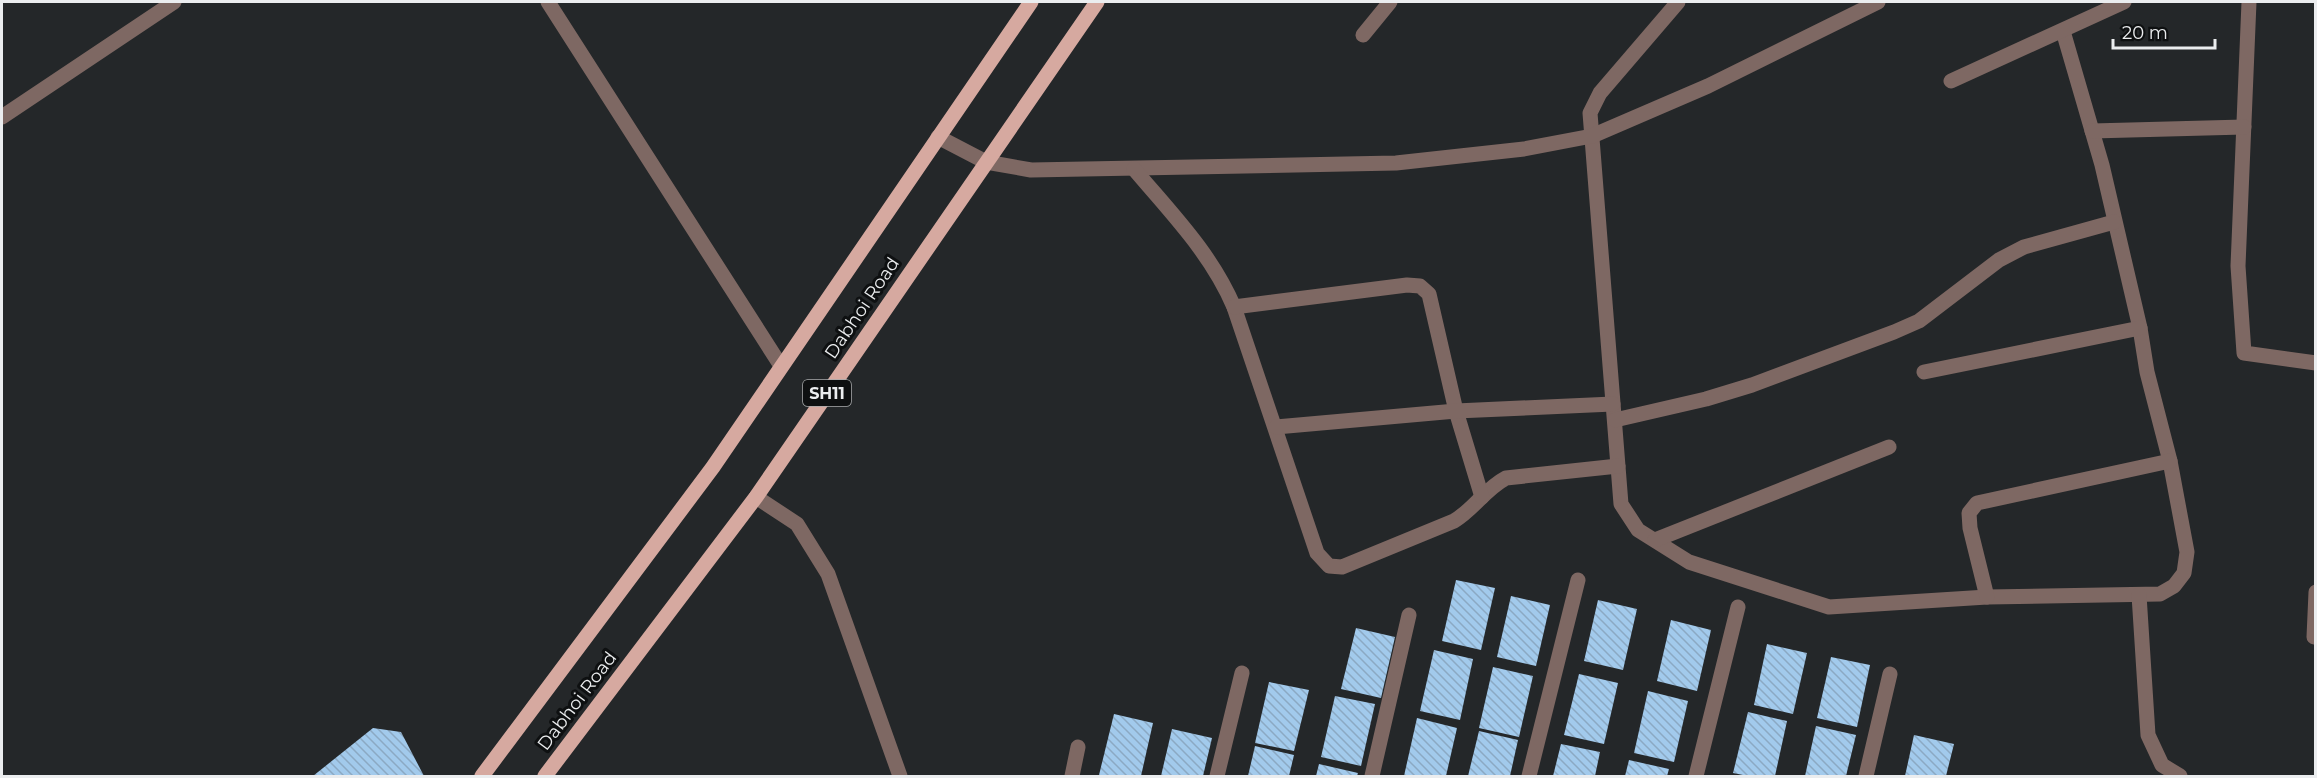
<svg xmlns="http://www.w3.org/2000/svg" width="2317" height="778" font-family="Montserrat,sans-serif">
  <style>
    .building { fill: url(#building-back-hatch) }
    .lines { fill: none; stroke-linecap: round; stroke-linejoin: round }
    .service { stroke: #7e6863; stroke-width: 15 }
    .minor { stroke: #7e6863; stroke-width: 15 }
    .primary { stroke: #d6a9a0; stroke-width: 15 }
    .labels { text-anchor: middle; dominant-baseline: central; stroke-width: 6; stroke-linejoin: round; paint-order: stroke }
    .shield { fill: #0e1011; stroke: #a9abac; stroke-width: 1.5 }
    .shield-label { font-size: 16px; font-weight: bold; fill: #ebedef }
    .street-label { font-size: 18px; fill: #ebedef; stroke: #0e1011 }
  </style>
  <defs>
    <pattern id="building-back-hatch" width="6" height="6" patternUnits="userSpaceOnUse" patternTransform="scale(1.5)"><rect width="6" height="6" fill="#a2caec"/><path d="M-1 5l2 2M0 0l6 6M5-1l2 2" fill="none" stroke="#8ba9c3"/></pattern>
  </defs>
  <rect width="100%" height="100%" fill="#242729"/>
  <g class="building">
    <polygon points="1456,580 1495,588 1481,650 1442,641"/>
    <polygon points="1511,596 1550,605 1536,666 1497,657"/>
    <polygon points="1598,600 1637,609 1623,670 1584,661"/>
    <polygon points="1671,620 1711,630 1697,691 1657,681"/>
    <polygon points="1356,628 1395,637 1381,698 1341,689"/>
    <polygon points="1767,644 1807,653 1793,714 1754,705"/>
    <polygon points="1434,650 1473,659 1460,720 1420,711"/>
    <polygon points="1831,657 1870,665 1857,727 1817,718"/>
    <polygon points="1493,667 1533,676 1519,737 1479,728"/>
    <polygon points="1579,674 1618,683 1604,744 1564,735"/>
    <polygon points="1269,682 1309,690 1294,751 1255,743"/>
    <polygon points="1648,691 1688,701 1674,762 1634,753"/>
    <polygon points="1335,696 1375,704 1361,766 1321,757"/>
    <polygon points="1748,712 1787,721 1775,776 1748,776 1733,773"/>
    <polygon points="1114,714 1153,723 1141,776 1099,775"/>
    <polygon points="1417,718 1457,728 1446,776 1404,776"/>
    <polygon points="1816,726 1856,735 1846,776 1805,776"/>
    <polygon points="373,728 401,732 424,776 313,776"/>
    <polygon points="1172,729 1212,738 1203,776 1161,776"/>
    <polygon points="1479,731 1518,740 1510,776 1468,776"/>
    <polygon points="1914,735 1954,744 1946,776 1905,776"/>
    <polygon points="1561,744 1600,752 1595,776 1553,776"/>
    <polygon points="1255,746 1294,755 1289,776 1248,776"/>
    <polygon points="1629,760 1669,769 1667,776 1625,776"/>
    <polygon points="1319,764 1358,773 1357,776 1316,776"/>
  </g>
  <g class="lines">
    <g class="service">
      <polyline points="548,2 781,366"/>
      <polyline points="2,117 174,2"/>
    </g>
    <g class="minor">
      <polyline points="1678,2 1600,93 1590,113 1621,504 1638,530 1689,562 1829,607 1987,597 2160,594 2174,586 2184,573 2187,552 2170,461 2147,372 2140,328 2102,165 2063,31"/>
      <polyline points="2249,2 2238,266 2244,353 2316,363"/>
      <polyline points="1363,35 1390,2"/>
      <polyline points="1951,81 2124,2"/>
      <polyline points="2092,131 2244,127"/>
      <polyline points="938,137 986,162 1031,170 1396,163 1524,149 1592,136 1708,86 1878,2"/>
      <path d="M1134,169C1171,213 1211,253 1234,307L1317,553L1329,566L1342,567L1454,521C1474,509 1485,489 1506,478L1618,466"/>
      <polyline points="1234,307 1407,285 1420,286 1429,294 1456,411 1482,497"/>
      <polyline points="1924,372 2140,328"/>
      <polyline points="1615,420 1706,399 1752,385 1894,332 1919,321 1999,260 2024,247 2114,222"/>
      <polyline points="1276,427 1456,411 1613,404"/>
      <polyline points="756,497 797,524 828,574 900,776"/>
      <polyline points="1655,540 1889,447"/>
      <polyline points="2139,595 2148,735 2162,765 2180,776"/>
      <polyline points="1987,597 1970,528 1969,513 1977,503 2170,461"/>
      <polyline points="2314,637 2316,592"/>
      <polyline points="1072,776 1078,747"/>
      <polyline points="1217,776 1242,673"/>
      <polyline points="1372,776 1409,615"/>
      <polyline points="1529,776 1578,580"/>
      <polyline points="1696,776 1738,607"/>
      <polyline points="1866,776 1890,674"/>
    </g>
    <g class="primary">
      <polyline points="482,776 713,467 1031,2"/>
      <polyline points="545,776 756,497 1097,2"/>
    </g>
  </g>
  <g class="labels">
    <rect class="shield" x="803" y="380" width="48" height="26" rx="4.5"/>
    <g class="shield-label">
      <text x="827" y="393">SH11</text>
    </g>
    <g class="street-label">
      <text transform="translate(862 308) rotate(-56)">Dabhoi Road</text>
      <text transform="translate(577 701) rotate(-53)">Dabhoi Road</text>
    </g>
  </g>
  <rect width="2317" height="778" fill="none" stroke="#ebedef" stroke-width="6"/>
  <path d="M2113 39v9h102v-9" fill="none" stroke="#ebedef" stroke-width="3"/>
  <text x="2122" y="39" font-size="18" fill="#ebedef" stroke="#0e1011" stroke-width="4.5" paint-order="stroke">20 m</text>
</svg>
